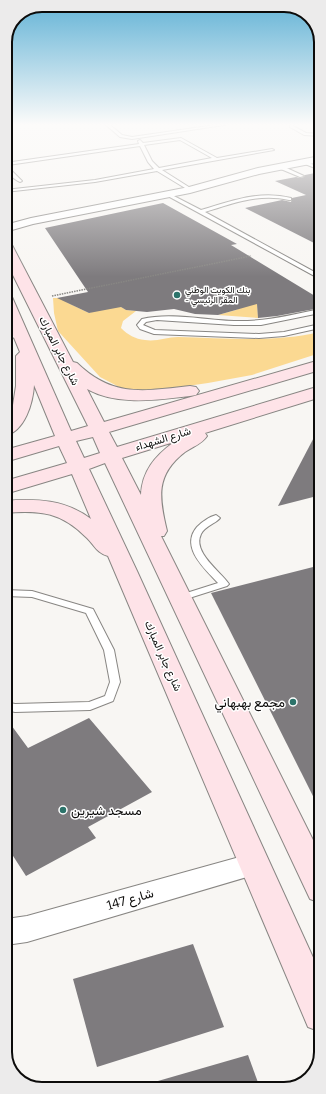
<svg xmlns="http://www.w3.org/2000/svg" width="326" height="1094" font-family="Bitter,Vazirmatn,serif">
  <style>
    .green { fill: #fbd992 }
    .building { fill: #7e7b7e }
    .lines { fill: none; stroke-linecap: round; stroke-linejoin: round }
    .lane-casing { stroke: #888683; stroke-width: 2 }
    .street-casing { stroke: #888683; stroke-width: 2 }
    .secondary-casing { stroke: #888683; stroke-width: 2 }
    .path { stroke: #888784; stroke-width: 1.5; stroke-dasharray: 1.5 1; stroke-linecap: butt }
    .lane { fill: #fff; fill-rule: evenodd }
    .street { fill: #fff; fill-rule: evenodd }
    .secondary { fill: #fee3e8; fill-rule: evenodd }
    .poi-dot { fill: #2c736a; stroke: #fff; stroke-width: 1.5 }
    .labels { text-anchor: middle; dominant-baseline: central; stroke-width: 3; stroke-linejoin: round; paint-order: stroke }
    .far-poi-label { font-size: 9px; fill: #0c0b0a; stroke: #fff; text-anchor: start }
    .street-label { font-size: 11px; fill: #0c0b0a; stroke: #fff }
    .near-poi-label { font-size: 13px; fill: #0c0b0a; stroke: #fff; text-anchor: end }
    .near-street-label { font-size: 13px; fill: #0c0b0a; stroke: #fff }
    .rim { fill: none; stroke: #0c0b0a; stroke-width: 2 }
  </style>
  <rect width="100%" height="100%" fill="#f8f6f3"/>
  <g class="green">
    <polygon points="257,297 258,318 218,315 236,310"/>
    <path d="M53,298H60L68,303L89,313L115,303L126,310L136,311L123,321L121,328C128,335 135,339 145,340C156,342 167,337 178,337C226,338 273,343 320,332V353L252,375L208,383L160,390L137,391L121,388L100,377L58,331L54,313Z"/>
  </g>
  <g class="building">
    <polygon points="320,172 320,246 245,208 282,200 291,202 292,198 306,195 275,181 296,177 300,178 304,177 305,175"/>
    <polygon points="163,203 237,244 231,245 320,299 320,308 277,316 258,318 257,304 218,315 195,314 174,309 147,312 126,310 121,307 89,313 57,298 88,292 45,228"/>
    <polygon points="321,424 321,495 278,506"/>
    <polygon points="321,565 321,812 211,593"/>
    <polygon points="6,718 28,748 89,718 152,792 88,827 96,838 26,876 6,845"/>
    <polygon points="193,944 224,1027 97,1067 73,979"/>
    <polygon points="248,1055 260,1088 152,1088 151,1083"/>
  </g>
  <g class="lines">
    <defs>
      <g id="lane">
        <polygon points="105,124 109,124 122,135 132,137 222,124 230,124 132,139 120,137"/>
        <polygon points="290,124 294,124 293,126 306,133 320,134 320,136 304,135 290,127"/>
        <path d="M181,138L217,158L272,149L274,150L162,170L192,189V190L190,191L157,171L95,182L5,192V190L95,180L154,169L148,162L140,146L8,165L12,171L22,181L20,182C12,178 5,172 5,163L139,144L138,141L140,140L143,143ZM180,140L212,158L159,168L152,161L144,145Z"/>
        <polygon points="300,160 320,167 320,170 300,162"/>
        <polygon points="276,165 280,165 304,176 300,177 276,167"/>
        <path d="M168,193L201,210C231,201 259,190 291,198V200H289C260,193 233,203 205,212L320,275V279L166,195V194Z"/>
        <path d="M320,309V313L261,325H234L157,320L146,322L143,325L155,330L259,334L284,332L320,324V328L284,336L259,338L154,334L140,329L137,325L142,319C170,312 205,320 234,321C264,322 291,315 320,309Z"/>
        <polygon points="5,331 24,337 25,338 22,340 5,335"/>
        <path d="M216,515L220,518C215,524 205,526 201,534C192,552 220,571 229,584L227,586L183,600H177L175,598L177,596L218,583C204,568 180,547 197,527C202,522 209,517 216,515Z"/>
        <polygon points="5,590 32,591 93,609 114,650 120,682 113,701 90,710 15,712 6,710 6,702 15,704 89,702 105,696 110,682 104,650 86,613 32,597 5,596"/>
      </g>
      <g id="street">
        <polygon points="320,156 320,162 259,174 190,193 33,224 5,232 5,225 31,218 189,187 258,168"/>
        <polygon points="254,853 264,856 267,864 264,872 27,942 6,945 6,919 27,916"/>
      </g>
      <path id="secondary" d="M5,241L10,242L12,245L73,362L77,363C113,398 144,391 190,386L196,387L199,391L196,395L190,396C156,400 118,406 87,389L104,422L320,360V370L109,432L117,447L320,386L321,397L205,433L207,436C202,444 192,447 185,452C155,475 159,498 167,531L164,536H161L321,856V903L310,899L105,463L89,469L137,571L321,975V1032L308,1027L108,556C97,553 95,546 87,538C61,512 41,510 5,513V501C36,498 66,500 91,519L72,474L5,494V481L67,463L59,446L5,462V450L55,436L34,385C33,403 25,431 5,436V419L13,405L16,386V356L20,352L5,316V293L10,294L12,297L71,431L88,426L5,259ZM93,437L100,453L84,458L76,441ZM174,442C155,456 142,471 141,495L122,458Z"/>
    </defs>
    <use href="#lane" class="lane-casing"/>
    <use href="#street" class="street-casing"/>
    <use href="#secondary" class="secondary-casing"/>
    <polyline class="path" points="52,296 251,256"/>
    <use href="#lane" class="lane"/>
    <use href="#street" class="street"/>
    <use href="#secondary" class="secondary"/>
  </g>
  <linearGradient id="sky" x2="0" y2="1"><stop stop-color="#63b3d6"/><stop offset="0.45" stop-color="#fcfbfa"/><stop offset="1" stop-color="#fcfbfa" stop-opacity="0"/></linearGradient>
  <rect width="326" height="277" fill="url(#sky)"/>
  <g class="poi-dot">
    <circle cx="177" cy="295" r="4"/>
    <circle cx="293" cy="702" r="4"/>
    <circle cx="63" cy="810" r="4"/>
  </g>
  <g class="labels">
    <g class="far-poi-label">
      <text x="185" y="290">بنك الكويت الوطني<tspan x="185" dy="10">- المقر الرئيسي</tspan></text>
    </g>
    <g class="street-label">
      <text transform="translate(59 351) rotate(63)">شارع جابر المبارك</text>
      <text transform="translate(163 439) rotate(-17)">شارع الشهداء</text>
      <text transform="translate(163 656) rotate(66)">شارع جابر المبارك</text>
    </g>
    <g class="near-poi-label">
      <text x="285" y="702">مجمع بهبهاني</text>
      <text x="71" y="810" text-anchor="start">مسجد شيرين</text>
    </g>
    <g class="near-street-label">
      <text transform="translate(130 899) rotate(-16)">شارع 147</text>
    </g>
  </g>
  <path d="M0 0H326V1094H0ZM42 12H284A30 30 0 0 1 314 42V1052A30 30 0 0 1 284 1082H42A30 30 0 0 1 12 1052V42A30 30 0 0 1 42 12Z" fill="#ecebeb" fill-rule="evenodd"/>
  <path class="rim" d="M42 12H284A30 30 0 0 1 314 42V1052A30 30 0 0 1 284 1082H42A30 30 0 0 1 12 1052V42A30 30 0 0 1 42 12Z"/>
</svg>
